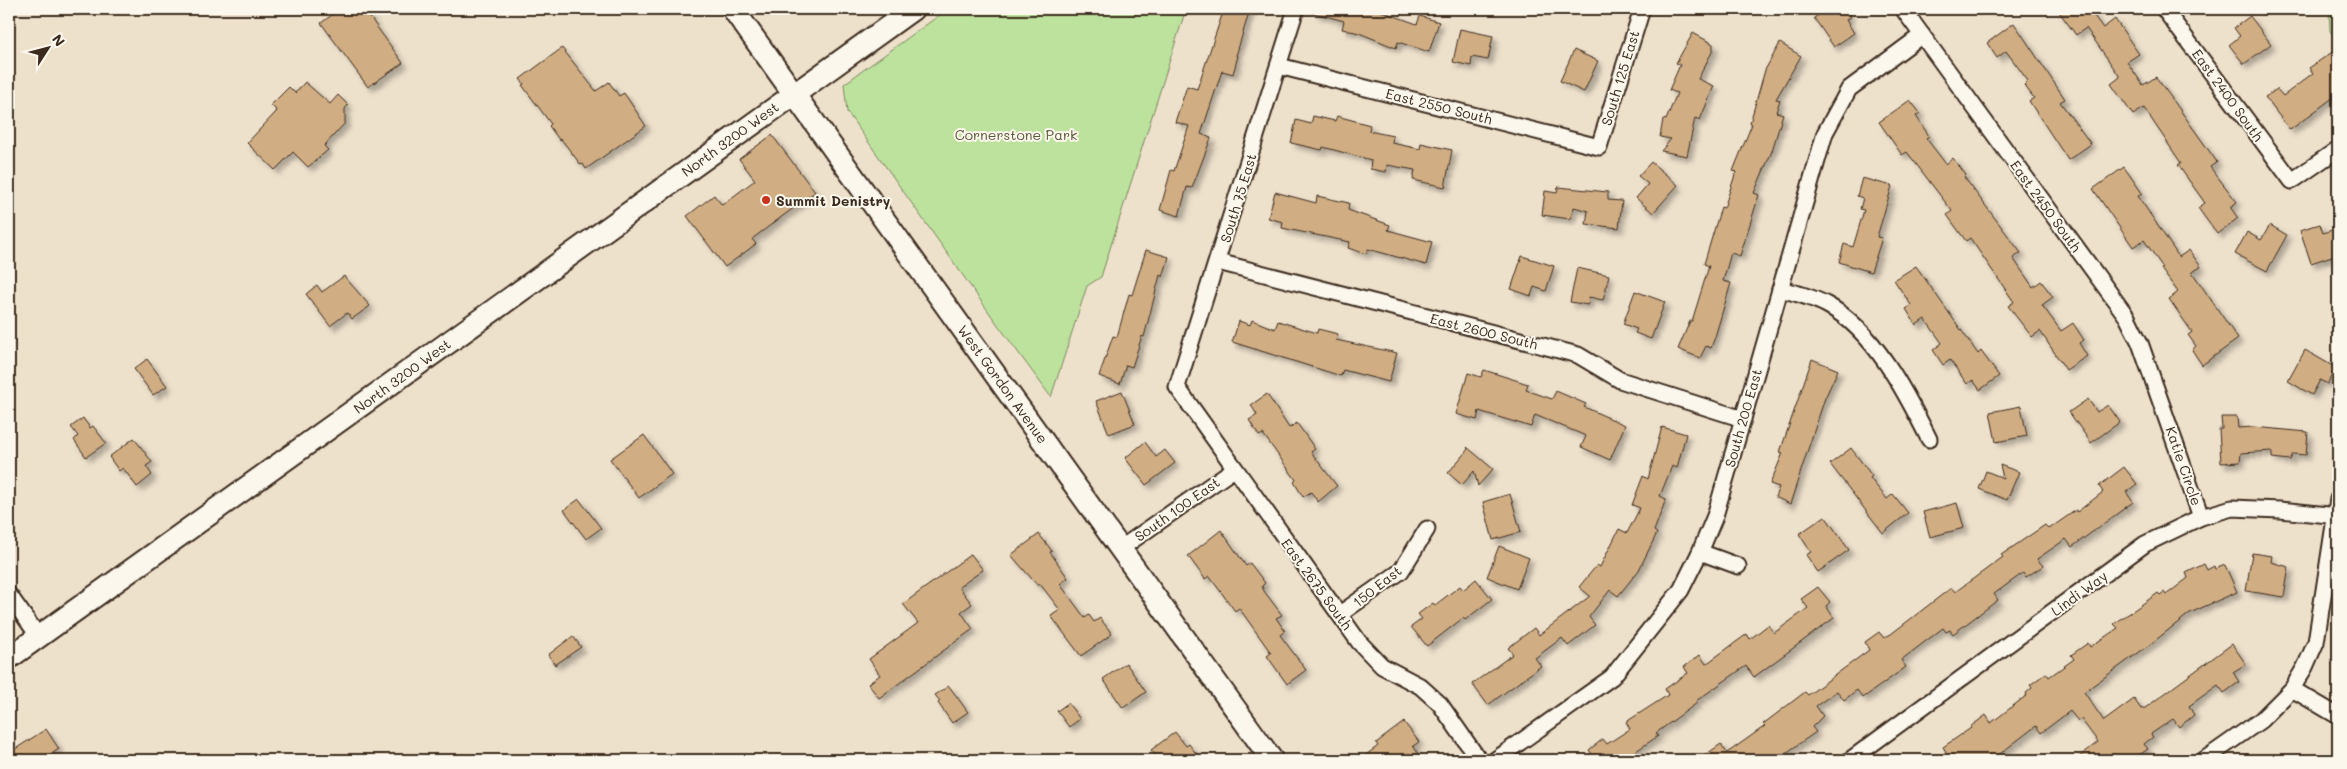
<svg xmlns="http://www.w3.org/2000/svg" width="2347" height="769" font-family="Mali,sans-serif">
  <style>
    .green { fill: #bce29d; stroke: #7c865e }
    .building { fill: #d0ad83; stroke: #3b2a1e; filter: url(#shadow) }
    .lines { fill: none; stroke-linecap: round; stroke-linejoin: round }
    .street-casing { stroke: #3b2a1e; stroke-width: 19 }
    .secondary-casing { stroke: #3b2a1e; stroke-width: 25 }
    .street { stroke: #fbf7ec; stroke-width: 15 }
    .secondary { stroke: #fbf7ec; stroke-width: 21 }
    .poi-dot { fill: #c8321e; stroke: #fbf7ec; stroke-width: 2 }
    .labels { text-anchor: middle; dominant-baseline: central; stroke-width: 4; stroke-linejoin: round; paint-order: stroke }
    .street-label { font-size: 14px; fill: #3b2a1e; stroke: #fbf7ec }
    .park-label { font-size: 14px; fill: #5b583e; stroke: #fbf7ec }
    .poi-label { font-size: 14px; font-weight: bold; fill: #3b2a1e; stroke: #fbf7ec; text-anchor: start }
  </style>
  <defs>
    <filter id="shadow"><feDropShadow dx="4.5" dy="4.5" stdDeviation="2.5" flood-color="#0004"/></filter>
  </defs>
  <rect width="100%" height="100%" fill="#eee1cc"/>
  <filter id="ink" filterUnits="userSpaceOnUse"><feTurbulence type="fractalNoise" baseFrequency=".02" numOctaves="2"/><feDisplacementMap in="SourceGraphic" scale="10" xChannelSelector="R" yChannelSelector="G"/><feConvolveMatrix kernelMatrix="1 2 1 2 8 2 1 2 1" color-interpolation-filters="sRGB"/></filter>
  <g filter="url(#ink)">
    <g class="green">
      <polygon points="948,9 1186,9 1101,277 1087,286 1051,397 998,325 847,112 844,84"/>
      <polygon points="2329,9 2338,9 2338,43 2330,31"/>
    </g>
    <g class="building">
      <polygon points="340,9 364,9 403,63 368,87 321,23"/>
      <polygon points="1224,9 1250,9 1236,56 1238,56 1233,74 1222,71 1201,134 1211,138 1192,188 1187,187 1179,216 1160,210 1171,170 1174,171 1189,126 1175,122 1187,86 1197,89"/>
      <polygon points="1315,9 1375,9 1417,24 1420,16 1439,22 1429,52 1398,42 1396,48 1359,33 1342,29 1344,21 1314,13"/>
      <polygon points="1827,9 1845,9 1850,17 1846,20 1854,33 1834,47 1814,18"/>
      <polygon points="2057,9 2089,9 2103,28 2115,19 2139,54 2127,62 2143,85 2156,77 2173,100 2217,162 2210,167 2237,202 2230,207 2238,218 2217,234 2198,208 2205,203 2178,165 2181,163 2144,108 2133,115 2111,84 2120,77 2086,28 2076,35"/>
      <polygon points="2250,16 2271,44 2244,64 2229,45 2240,36 2234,28"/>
      <polygon points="2014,23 2065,99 2060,102 2091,144 2068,160 2029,101 2034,98 2024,85 2028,81 2006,51 1997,58 1987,43"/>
      <polygon points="1460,29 1493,36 1488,60 1472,57 1471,66 1453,62"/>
      <polygon points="1693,33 1713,44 1713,50 1698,79 1714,86 1700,120 1695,118 1687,156 1661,151 1671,139 1660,137 1663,119 1666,120 1677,93 1669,90 1680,65 1676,63"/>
      <polygon points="1780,43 1801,56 1776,99 1780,100 1776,112 1783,114 1772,151 1754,193 1759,195 1740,256 1731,253 1723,281 1731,283 1715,337 1711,348 1706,346 1700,358 1678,349 1690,321 1692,321 1709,266 1704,264 1721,207 1724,208 1736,172 1733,171 1752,124 1750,123 1765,70"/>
      <polygon points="562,48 596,91 609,82 619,96 624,93 646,126 586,169 583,164 581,165 561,139 560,141 549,126 551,124 522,85 524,84 520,79"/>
      <polygon points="2338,48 2338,94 2290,130 2265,97 2277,89 2283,96 2313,73 2309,68"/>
      <polygon points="1574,50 1598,61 1584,92 1560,81"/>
      <polygon points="305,82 330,104 338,95 348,105 345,109 345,123 324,146 328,150 308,167 293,152 275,170 247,143 277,111 271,105 289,87 295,93"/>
      <polygon points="1910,100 1920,113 1916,116 1929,136 1926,138 1946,164 1953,158 1966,175 1964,177 2021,253 2013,258 2033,287 2041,281 2053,297 2042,305 2061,331 2073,323 2084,340 2079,343 2087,356 2066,370 2040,331 2032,337 2008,306 2014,302 1970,238 1966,241 1947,215 1952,211 1907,152 1902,155 1879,122"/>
      <polygon points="1313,116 1335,121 1337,116 1370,125 1369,131 1393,136 1392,143 1420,149 1421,143 1452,150 1445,187 1413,180 1415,170 1387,165 1386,172 1370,169 1371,160 1323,147 1322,150 1291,143 1296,120 1311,124"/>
      <polygon points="772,135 815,192 752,239 756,244 725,267 687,216 714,195 722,205 755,180 739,159"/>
      <polygon points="1651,162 1678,185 1653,213 1636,198 1648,184 1638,176"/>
      <polygon points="2124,167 2142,193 2138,196 2179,257 2189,250 2201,267 2192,272 2238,339 2202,365 2192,350 2196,346 2188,335 2192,332 2169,299 2178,292 2161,269 2163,268 2144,240 2133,247 2093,189"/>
      <polygon points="1862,178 1892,186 1877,237 1882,238 1871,272 1839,262 1844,244 1853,247 1864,210 1860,209 1863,198 1857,196"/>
      <polygon points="1558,187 1608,192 1608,200 1622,201 1619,228 1586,224 1588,211 1574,207 1570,219 1542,215 1545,191 1557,193"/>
      <polygon points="1275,192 1316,203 1317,196 1349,203 1348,210 1390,225 1388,230 1432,242 1426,265 1368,249 1366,254 1348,248 1350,242 1282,228 1283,222 1268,218"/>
      <polygon points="2320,224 2323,233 2335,229 2338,239 2338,254 2311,263 2300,230"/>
      <polygon points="2270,225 2287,235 2267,271 2235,254 2247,232 2261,240"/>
      <polygon points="1146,250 1169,257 1163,277 1160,275 1144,337 1142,336 1132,367 1126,365 1120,384 1099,376 1113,336 1117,337 1129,294 1132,295"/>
      <polygon points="1522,256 1554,266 1546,291 1534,287 1531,296 1511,289"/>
      <polygon points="1916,266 1978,354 1981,351 1999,376 1980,390 1973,380 1967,384 1950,360 1943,365 1933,350 1942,343 1925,319 1916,325 1906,309 1911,305 1894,280"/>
      <polygon points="1577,268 1609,275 1603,300 1589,297 1588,305 1570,302"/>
      <polygon points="344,276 370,306 352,319 347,313 330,326 306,294 317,285 322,292"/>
      <polygon points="1635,291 1665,302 1651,339 1635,333 1637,329 1623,324"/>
      <polygon points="1252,320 1275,329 1278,321 1317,333 1318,329 1338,334 1336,340 1397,353 1389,382 1343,370 1341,376 1232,342 1239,321 1250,325"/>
      <polygon points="2305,350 2336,368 2327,384 2320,380 2312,395 2288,381"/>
      <polygon points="147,359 167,386 153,395 134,369"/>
      <polygon points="1812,359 1838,370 1825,398 1790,504 1775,497 1779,487 1770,484 1783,453 1780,452"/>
      <polygon points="1484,370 1528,384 1526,390 1552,399 1556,391 1586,404 1584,407 1625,425 1610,460 1581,447 1586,436 1535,415 1531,427 1479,411 1477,420 1456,414 1468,373 1481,377"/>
      <polygon points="1122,391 1135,424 1109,434 1096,401"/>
      <polygon points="1267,394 1289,428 1297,423 1315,449 1311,452 1337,486 1318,502 1311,492 1303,497 1294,482 1296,480 1263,434 1259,436 1249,420 1257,415 1251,405"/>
      <polygon points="2088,399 2097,412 2108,405 2120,422 2091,443 2069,412"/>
      <polygon points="2021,406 2027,436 1996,442 1990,412"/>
      <polygon points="2221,417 2237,417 2238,428 2253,427 2308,432 2306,455 2293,454 2290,460 2272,458 2272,451 2241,453 2240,462 2221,463 2219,429 2222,429"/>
      <polygon points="83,418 90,428 93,426 106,443 86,457 74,440 78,436 71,427"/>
      <polygon points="1662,427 1686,434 1677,468 1672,466 1660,496 1666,499 1654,531 1657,533 1639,570 1618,596 1610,590 1589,617 1595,625 1568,646 1562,638 1535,658 1541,666 1488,705 1472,684 1513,654 1508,648 1534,628 1539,635 1590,596 1579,587 1597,565 1600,567 1619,529 1627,533 1640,508 1632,505 1643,476 1648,479"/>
      <polygon points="644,435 672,474 639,498 610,459"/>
      <polygon points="134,438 152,462 146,466 152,475 137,487 123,468 119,471 109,457"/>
      <polygon points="1145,442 1156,457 1165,450 1175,463 1146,485 1125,458"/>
      <polygon points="1467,447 1493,469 1478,486 1474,471 1462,485 1448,473 1468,449"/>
      <polygon points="1851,448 1872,476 1870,478 1887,499 1893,494 1908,513 1883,533 1830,464"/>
      <polygon points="2000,465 2019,472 2007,500 1979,489 1986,471 2003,478"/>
      <polygon points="2124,467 2137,484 2126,492 2133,502 2072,547 2066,539 2037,559 2043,566 2026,577 2023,573 1994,594 1998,600 1953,634 1950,630 1946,632 1943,628 1901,660 1906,667 1863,698 1857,690 1844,700 1837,691 1816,706 1823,716 1812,727 1816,732 1776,760 1698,760 1721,744 1727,753 1765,726 1763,724 1805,692 1808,695 1869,650 1865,642 1879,632 1884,638 1891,634 1947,591 1952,588 1955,592 2003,557 2001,555 2045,525 2049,529 2076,510 2077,512 2103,492 2099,486"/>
      <polygon points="1510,494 1521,532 1493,540 1483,502"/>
      <polygon points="579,499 601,528 586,539 564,510"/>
      <polygon points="1957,503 1964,528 1930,537 1923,512"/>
      <polygon points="1825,516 1849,550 1818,572 1806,555 1811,552 1799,534"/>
      <polygon points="1221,530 1246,566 1250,563 1265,583 1262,586 1264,591 1282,615 1276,618 1285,631 1280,635 1306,670 1287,684 1267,656 1271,653 1239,608 1235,611 1209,576 1205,579 1188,556"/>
      <polygon points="1039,534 1052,551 1050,552 1068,578 1060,584 1085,618 1089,615 1094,622 1100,618 1112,634 1081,656 1051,616 1060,610 1040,584 1038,586 1011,555"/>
      <polygon points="1499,546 1529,558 1517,589 1487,577"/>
      <polygon points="2252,553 2272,556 2271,562 2289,567 2284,597 2246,591"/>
      <polygon points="971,554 983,570 959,587 972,604 961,612 973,629 879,698 868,684 880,675 869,659 918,623 903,604"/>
      <polygon points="2204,564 2207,570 2214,566 2215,569 2225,565 2237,592 2190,613 2152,643 2084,692 2104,721 2134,699 2141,709 2145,708 2232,644 2246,664 2233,672 2239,682 2224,693 2218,685 2189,706 2194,715 2179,727 2173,719 2151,734 2153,737 2144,744 2148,749 2132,760 2075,760 2098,742 2081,719 2078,721 2070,711 2041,733 2036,726 1992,760 1935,760 1946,752 1943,747 1971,728 1970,727 1986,715 1991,723 2027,695 2026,693 2032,688 2030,685 2046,673 2049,677 2074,659 2071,655 2088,643 2090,647 2118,628 2114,624 2158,593 2160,595 2164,592 2166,595 2188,578 2186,573"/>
      <polygon points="1476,579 1492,599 1465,620 1463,618 1427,646 1411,627 1422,619 1418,614 1433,603 1435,605 1460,586 1463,590"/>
      <polygon points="1818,587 1830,602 1826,606 1834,618 1754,677 1746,666 1696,701 1697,703 1656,733 1658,736 1623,760 1596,760 1589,750 1603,739 1607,744 1630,729 1626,722 1668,695 1665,689 1688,673 1684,667 1700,655 1706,664 1747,634 1750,639 1768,625 1774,633 1808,608 1801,599"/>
      <polygon points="573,636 581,647 555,665 548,655"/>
      <polygon points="1126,663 1146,692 1123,708 1103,679"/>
      <polygon points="949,686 968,712 952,723 938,703 940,701 935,695"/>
      <polygon points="1068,703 1080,719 1069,727 1057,711"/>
      <polygon points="1404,722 1419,742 1413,746 1418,753 1408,760 1359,760 1378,746 1376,743"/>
      <polygon points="46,729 59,749 42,760 9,760 9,753"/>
      <polygon points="1175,732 1186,746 1189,744 1201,760 1159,760 1151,750"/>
    </g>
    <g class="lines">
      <defs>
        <g id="street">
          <polyline points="1296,9 1177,387 1359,642 1382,666 1420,686 1440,704 1479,760"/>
          <polyline points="1903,9 2127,317 2140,343 2201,517"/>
          <polyline points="2164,9 2292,181 2338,149"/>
          <polyline points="1279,66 1599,147 1642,9"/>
          <polyline points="1218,262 1578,355 1620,380 1743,419"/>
          <path d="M1780,289C1796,293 1812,297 1827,305C1874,330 1906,393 1929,439"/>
          <polyline points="1120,549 1234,469"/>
          <polyline points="1700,552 1738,566"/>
          <polyline points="9,595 39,637"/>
          <polyline points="1340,614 1401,571 1427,529"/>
          <polyline points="2292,689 2338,716"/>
          <polyline points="1495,760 1612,677 1681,590 1700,552 1715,516 1825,133 1849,89 1922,35"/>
          <polyline points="1850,760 2145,544 2201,517 2232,508 2280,510 2338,516"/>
          <polyline points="2204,760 2261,720 2292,689 2305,667 2316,642 2338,499"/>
        </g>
        <g id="secondary">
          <polyline points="733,9 1272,760"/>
          <polyline points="9,658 913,9"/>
        </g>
      </defs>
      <use href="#street" class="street-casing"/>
      <use href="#secondary" class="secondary-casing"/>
      <use href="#street" class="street"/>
      <use href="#secondary" class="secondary"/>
    </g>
  </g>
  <circle class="poi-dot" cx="766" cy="200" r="5"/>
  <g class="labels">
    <g class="street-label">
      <text transform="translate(1620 78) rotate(-73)">South 125 East</text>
      <text transform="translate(2228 95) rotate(54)">East 2400 South</text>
      <text transform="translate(1439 106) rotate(14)">East 2550 South</text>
      <text transform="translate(730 139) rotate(-36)">North 3200 West</text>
      <text transform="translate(1238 198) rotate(-73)">South 75 East</text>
      <text transform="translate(2046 206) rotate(54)">East 2450 South</text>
      <text transform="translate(1484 331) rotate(14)">East 2600 South</text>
      <text transform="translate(402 376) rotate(-36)">North 3200 West</text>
      <text transform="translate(1003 384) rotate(54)">West Gordon Avenue</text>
      <text transform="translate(1743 418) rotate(-74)">South 200 East</text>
      <text transform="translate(2184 466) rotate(71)">Katie Circle</text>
      <text transform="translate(1177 509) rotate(-35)">South 100 East</text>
      <text transform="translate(1317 584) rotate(54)">East 2675 South</text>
      <text transform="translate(1377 586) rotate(-38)">150 East</text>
      <text transform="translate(2079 593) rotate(-36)">Lindi Way</text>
    </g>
    <g class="park-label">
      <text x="1016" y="134">Cornerstone Park</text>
    </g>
    <g class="poi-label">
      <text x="776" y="200">Summit Denistry</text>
    </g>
  </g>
  <rect width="2347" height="769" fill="none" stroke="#fbf7ec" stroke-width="30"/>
  <rect x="15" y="15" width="2317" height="739" fill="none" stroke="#3b2a1e" stroke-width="2" filter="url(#ink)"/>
  <g transform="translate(48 48) rotate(54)" stroke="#fbf7ec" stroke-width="4" paint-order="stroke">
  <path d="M0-4L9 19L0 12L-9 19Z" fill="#3b2a1e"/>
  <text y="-8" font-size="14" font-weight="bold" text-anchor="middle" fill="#3b2a1e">N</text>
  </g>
</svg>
